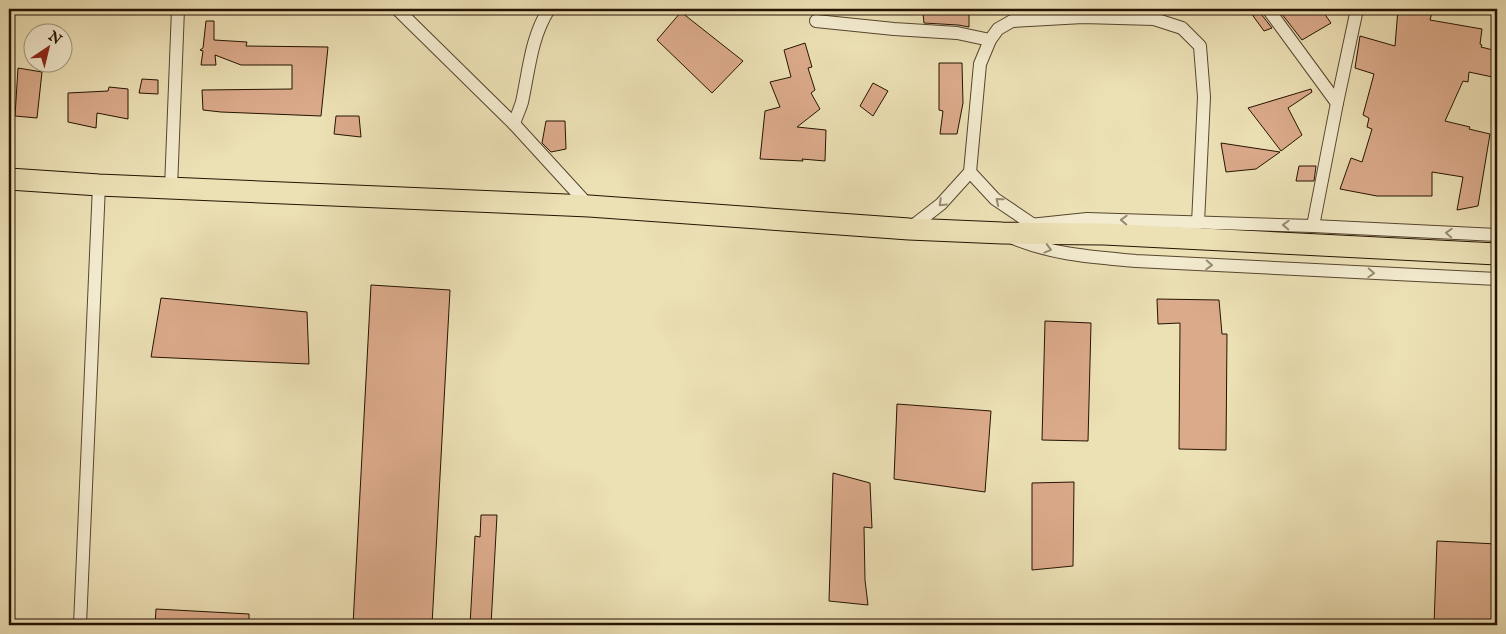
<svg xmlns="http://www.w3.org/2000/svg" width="1506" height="634" font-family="'IM FELL English',serif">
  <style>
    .building { fill: #dbaa8b; stroke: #251301 }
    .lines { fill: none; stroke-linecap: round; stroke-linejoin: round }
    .street-casing { stroke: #57462e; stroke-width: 14 }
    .primary-casing { stroke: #251301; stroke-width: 23 }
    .street { stroke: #f3ebcf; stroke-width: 12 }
    .primary { stroke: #ece0b5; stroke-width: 21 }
    .oneway { stroke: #968a72 }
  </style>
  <rect width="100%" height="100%" fill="#ece0b5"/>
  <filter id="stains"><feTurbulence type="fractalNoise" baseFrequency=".004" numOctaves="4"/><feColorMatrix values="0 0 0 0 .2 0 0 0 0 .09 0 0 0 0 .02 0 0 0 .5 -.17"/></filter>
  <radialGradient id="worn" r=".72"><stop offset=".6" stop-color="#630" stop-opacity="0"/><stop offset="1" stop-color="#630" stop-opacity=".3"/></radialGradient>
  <g class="building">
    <polygon points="1248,9 1260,9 1261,14 1272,28 1264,31"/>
    <polygon points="1278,9 1321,9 1331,23 1302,40"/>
    <polygon points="1398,9 1433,9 1430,20 1482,29 1480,44 1482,45 1481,47 1497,51 1497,78 1469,72 1468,82 1463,81 1445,121 1470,127 1469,129 1490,134 1478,206 1457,210 1463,177 1432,172 1432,196 1377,196 1340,189 1351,158 1362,162 1372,129 1367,127 1369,118 1363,115 1374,74 1355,68 1360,36 1395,46"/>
    <polygon points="681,12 743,61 712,93 657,40"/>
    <polygon points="923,13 969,13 969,27 958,25 924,23"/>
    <polygon points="206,21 214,21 214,40 247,42 246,46 328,47 321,116 221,112 203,110 202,90 292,89 292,65 241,65 215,55 216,65 201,65 203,51 200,50 203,48"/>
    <polygon points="805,43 812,67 808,68 815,90 811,93 820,109 797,127 826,130 825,161 802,159 803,161 760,159 765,111 780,107 770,82 791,77 784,50"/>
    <polygon points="939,63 962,63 963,103 957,134 940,134 943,111 939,110"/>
    <polygon points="18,68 42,72 37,118 15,116"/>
    <polygon points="142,79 158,80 158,94 139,93"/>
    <polygon points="873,83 888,91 873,116 860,106"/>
    <polygon points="109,87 128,89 128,119 97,113 96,128 68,122 68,93 108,91"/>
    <polygon points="1311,89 1312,92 1288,108 1302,135 1281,151 1248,108"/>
    <polygon points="336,116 359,116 361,137 334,134"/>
    <polygon points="546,121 565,121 566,149 551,152 542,143"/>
    <polygon points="1221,143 1234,145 1280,152 1256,169 1226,172"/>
    <polygon points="1299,166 1316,166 1314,181 1296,181"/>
    <polygon points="371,285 450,290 432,625 353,625"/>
    <polygon points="161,298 307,312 309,364 151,357"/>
    <polygon points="1157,299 1219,300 1222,334 1227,334 1226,450 1179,449 1180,323 1158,324"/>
    <polygon points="1045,321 1091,323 1088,441 1042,440"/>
    <polygon points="897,404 991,411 985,492 894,479"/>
    <polygon points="833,473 870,483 872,528 864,527 865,580 868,605 829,601"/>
    <polygon points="1074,482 1073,566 1032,570 1032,483"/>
    <polygon points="481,515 497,515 491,625 470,625 475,536 480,537"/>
    <polygon points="1437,541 1497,544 1497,625 1434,625"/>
    <polygon points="156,609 249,614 249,625 155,625"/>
  </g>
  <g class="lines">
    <defs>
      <g id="street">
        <polyline points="397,9 514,124 589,206"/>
        <polyline points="1268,9 1337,103"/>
        <polyline points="816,21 894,29 957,33 990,40"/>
        <path d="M514,124C516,117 520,109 522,102C529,70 531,37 549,9"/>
        <polyline points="970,172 995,199 1032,224"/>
        <polyline points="171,188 178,9"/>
        <polyline points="1030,225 1087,219 1313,226 1497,235"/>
        <polyline points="1313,226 1337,103 1357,9"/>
        <polyline points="909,229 941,204 970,172 980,64 990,40 998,29 1012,21 1083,17 1154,19 1182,28 1200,46 1204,97 1198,223"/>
        <path d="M1013,238C1053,255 1094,257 1136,261L1497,279"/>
        <polyline points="80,625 99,185"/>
      </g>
      <polyline id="primary" points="9,179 99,185 589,206 909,229 1002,233 1104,234 1497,254"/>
    </defs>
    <use href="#street" class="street-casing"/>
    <use href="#primary" class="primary-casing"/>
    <use href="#street" class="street"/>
    <use href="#primary" class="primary"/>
  </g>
  <defs><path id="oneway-chevron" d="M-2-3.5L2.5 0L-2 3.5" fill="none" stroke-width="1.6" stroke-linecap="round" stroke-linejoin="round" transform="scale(1.25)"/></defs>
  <g class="oneway">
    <use href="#oneway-chevron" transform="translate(999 201) rotate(-141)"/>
    <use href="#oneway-chevron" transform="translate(942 203) rotate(136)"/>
    <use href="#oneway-chevron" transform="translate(1124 220) rotate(-178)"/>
    <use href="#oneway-chevron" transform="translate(1286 225) rotate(-178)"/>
    <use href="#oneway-chevron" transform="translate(1449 233) rotate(-177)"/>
    <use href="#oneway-chevron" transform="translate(1048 249) rotate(15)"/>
    <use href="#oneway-chevron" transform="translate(1209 265) rotate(3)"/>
    <use href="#oneway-chevron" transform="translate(1371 273) rotate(3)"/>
  </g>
  <rect width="1506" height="634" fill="none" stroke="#ece0b5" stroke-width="30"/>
  <rect x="10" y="10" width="1486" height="614" fill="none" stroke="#251301" stroke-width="2.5"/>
  <rect x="15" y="15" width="1476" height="604" fill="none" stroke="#251301"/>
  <g transform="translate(48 48) rotate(35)"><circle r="24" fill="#f3ebcf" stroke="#a1957d"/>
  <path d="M0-4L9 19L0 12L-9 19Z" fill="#8f2418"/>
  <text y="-8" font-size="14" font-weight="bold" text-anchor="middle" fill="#251301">N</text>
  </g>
  <rect width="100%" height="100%" filter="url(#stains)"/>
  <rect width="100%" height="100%" fill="url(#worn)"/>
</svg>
